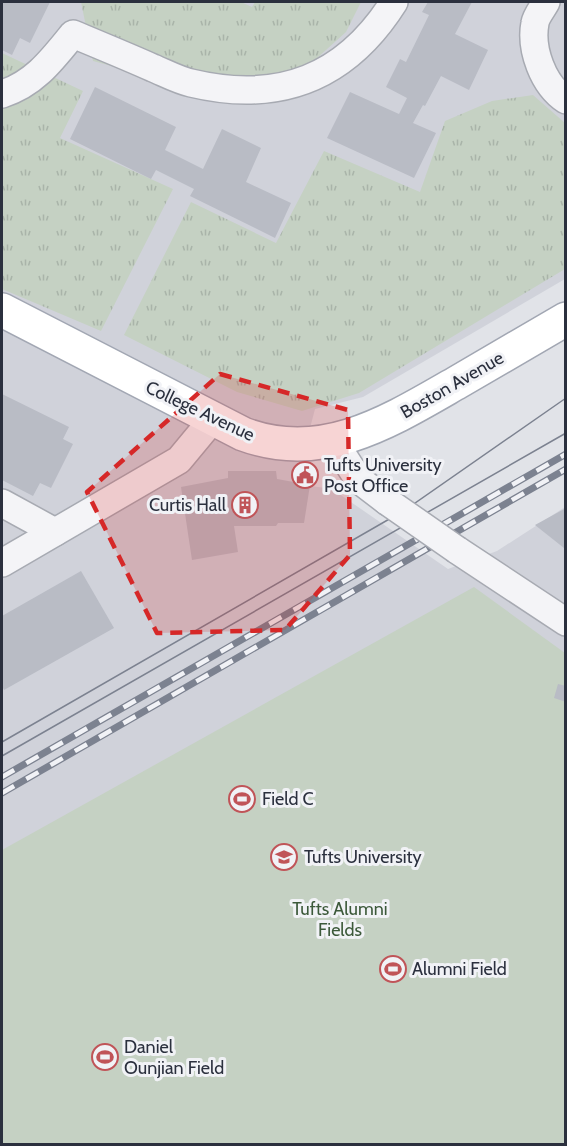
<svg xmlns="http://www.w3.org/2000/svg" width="567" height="1146" font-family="Cabin,sans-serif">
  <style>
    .built { fill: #d0d2da }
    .grass { fill: url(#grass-tufts) }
    .park { fill: #c5d1c3 }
    .building { fill: #b9bcc5 }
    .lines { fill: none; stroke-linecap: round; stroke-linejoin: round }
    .minor-casing { stroke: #a7aab2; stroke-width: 30 }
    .major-casing { stroke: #a2a7b3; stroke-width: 36 }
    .minor { stroke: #f4f4f7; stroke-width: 27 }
    .major { stroke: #fff; stroke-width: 33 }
    .tram { stroke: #7c8290; stroke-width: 1.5 }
    .rail-casing { stroke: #7c8290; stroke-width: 7 }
    .rail { stroke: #f1f2f6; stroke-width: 4.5; stroke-dasharray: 14; stroke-linecap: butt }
    .minor-bridge-casing { stroke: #a7aab2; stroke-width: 30; stroke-linecap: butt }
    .minor-bridge { stroke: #f4f4f7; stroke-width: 27 }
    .marked { fill: #d62828; fill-opacity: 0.2; stroke: #d62828; stroke-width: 4.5; stroke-dasharray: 12 8; stroke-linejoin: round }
    .labels { text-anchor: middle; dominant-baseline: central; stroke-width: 6; stroke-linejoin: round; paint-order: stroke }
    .street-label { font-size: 18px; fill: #2b303e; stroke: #f1f2f6 }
    .poi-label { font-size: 18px; fill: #2b303e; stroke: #f1f2f6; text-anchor: start }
    .park-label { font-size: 18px; fill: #3c593a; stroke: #f1f2f6 }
  </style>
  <defs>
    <pattern id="grass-tufts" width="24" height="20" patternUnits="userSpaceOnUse" patternTransform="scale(1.5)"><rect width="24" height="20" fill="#c5d1c3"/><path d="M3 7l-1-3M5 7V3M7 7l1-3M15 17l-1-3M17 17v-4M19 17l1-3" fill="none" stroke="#a9b4a9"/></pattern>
  </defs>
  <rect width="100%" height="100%" fill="#e1e3e8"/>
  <polygon class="built" points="2,2 565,2 565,279 363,397 315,409 310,428 311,486 332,489 448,569 497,551 565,507 565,1144 2,1144"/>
  <g class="grass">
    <polygon points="81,2 241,2 252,7 255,2 361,2 346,32 316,59 288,74 219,95 93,61"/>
    <polygon points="2,53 83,91 60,138 173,189 101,331 2,289"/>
    <polygon points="533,95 565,123 565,269 359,393 302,411 237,392 124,335 191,202 276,243 324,151 420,192 445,121 492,101"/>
  </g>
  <polygon class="park" points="474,587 565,653 565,1144 2,1144 2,850"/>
  <g class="building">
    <polygon points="2,2 50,2 30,43 20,38 12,55 2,50"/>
    <polygon points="428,2 472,2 455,34 488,50 469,90 441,76 425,106 423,105 413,123 436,133 414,178 327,138 350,92 399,114 407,98 386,87 400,59 406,62 429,15 422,12"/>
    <polygon points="95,87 176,127 165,150 203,169 222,129 261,148 246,182 291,203 275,238 190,196 194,189 156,170 151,179 70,139"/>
    <polygon points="2,394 69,427 63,439 73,444 51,488 40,483 33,496 2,480"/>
    <polygon points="228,471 276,471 277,479 310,485 304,523 278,523 276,526 234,526 238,552 192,560 181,487 228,478"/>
    <polygon points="566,508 566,547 564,548 535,525"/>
    <polygon points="81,571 114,628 4,690 2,686 2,616"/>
    <polygon points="558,684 566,686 566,702 554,698"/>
  </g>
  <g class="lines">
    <defs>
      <g id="minor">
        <path d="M546,2C543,8 536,16 535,23C530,49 543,85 566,100"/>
        <path d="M2,94C34,84 52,60 73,34C99,45 126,56 153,68C165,73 178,80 191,83C279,104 346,78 394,2"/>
        <polyline points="333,440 358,479 388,502"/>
        <polyline points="2,503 55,532"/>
        <polyline points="457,550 566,622"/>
        <polyline points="2,563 179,460 213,419"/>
      </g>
      <path id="major" d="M2,310L243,434C323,464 390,421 458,382C494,361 530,340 566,319"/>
    </defs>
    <use href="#minor" class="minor-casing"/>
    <use href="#major" class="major-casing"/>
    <use href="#minor" class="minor"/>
    <use href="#major" class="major"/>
    <g class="tram">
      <polyline points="2,742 405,510 566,398"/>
      <polyline points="2,756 566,433"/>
    </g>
    <defs>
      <g id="rail">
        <polyline points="2,777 566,454"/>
        <polyline points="2,793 566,469"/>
      </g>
    </defs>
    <use href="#rail" class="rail-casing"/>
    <use href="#rail" class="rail"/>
    <defs>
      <polyline id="minor-bridge" points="388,502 457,550"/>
    </defs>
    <use href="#minor-bridge" class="minor-bridge-casing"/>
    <use href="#minor-bridge" class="minor-bridge"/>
  </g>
  <path class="marked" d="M220,374L348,410L350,555L285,630L157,633L87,492Z"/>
  <defs>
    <symbol id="civic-ring" viewBox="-11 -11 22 22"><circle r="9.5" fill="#f1f2f6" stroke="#c05458" stroke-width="1.5"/><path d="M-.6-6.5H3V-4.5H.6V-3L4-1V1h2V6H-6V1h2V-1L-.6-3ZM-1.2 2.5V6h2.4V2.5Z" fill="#c05458"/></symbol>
    <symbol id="building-ring" viewBox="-11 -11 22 22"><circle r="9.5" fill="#f1f2f6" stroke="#c05458" stroke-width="1.5"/><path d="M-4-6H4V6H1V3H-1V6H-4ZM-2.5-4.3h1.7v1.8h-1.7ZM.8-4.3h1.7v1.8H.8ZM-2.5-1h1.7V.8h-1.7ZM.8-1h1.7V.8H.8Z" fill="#c05458"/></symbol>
    <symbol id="stadium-ring" viewBox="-11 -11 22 22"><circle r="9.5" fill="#f1f2f6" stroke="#c05458" stroke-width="1.5"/><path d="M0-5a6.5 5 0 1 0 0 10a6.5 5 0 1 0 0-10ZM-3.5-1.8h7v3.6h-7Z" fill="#c05458"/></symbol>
    <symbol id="university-ring" viewBox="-11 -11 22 22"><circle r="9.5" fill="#f1f2f6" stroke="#c05458" stroke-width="1.5"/><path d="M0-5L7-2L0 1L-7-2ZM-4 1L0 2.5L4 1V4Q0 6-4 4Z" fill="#c05458"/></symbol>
  </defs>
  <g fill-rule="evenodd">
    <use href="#civic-ring" x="290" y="460" width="30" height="30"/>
    <use href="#building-ring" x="230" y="490" width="30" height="30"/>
    <use href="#stadium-ring" x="227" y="784" width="30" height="30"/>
    <use href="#university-ring" x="269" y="842" width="30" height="30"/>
    <use href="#stadium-ring" x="378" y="954" width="30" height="30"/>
    <use href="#stadium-ring" x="90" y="1042" width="30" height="30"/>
  </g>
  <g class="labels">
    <g class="street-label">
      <text transform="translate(452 385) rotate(-30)">Boston Avenue</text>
      <text transform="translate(200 411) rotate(25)">College Avenue</text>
    </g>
    <g class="poi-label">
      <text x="324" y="465">Tufts University<tspan x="324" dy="21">Post Office</tspan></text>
      <text x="226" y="505" text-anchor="end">Curtis Hall</text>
      <text x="262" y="799">Field C</text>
      <text x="304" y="857">Tufts University</text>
      <text x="412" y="969">Alumni Field</text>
      <text x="124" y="1047">Daniel<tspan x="124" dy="21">Ounjian Field</tspan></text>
    </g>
    <g class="park-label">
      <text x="340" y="909">Tufts Alumni<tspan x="340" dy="21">Fields</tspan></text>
    </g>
  </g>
  <rect width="567" height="1146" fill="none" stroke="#2b303e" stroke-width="6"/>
</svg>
